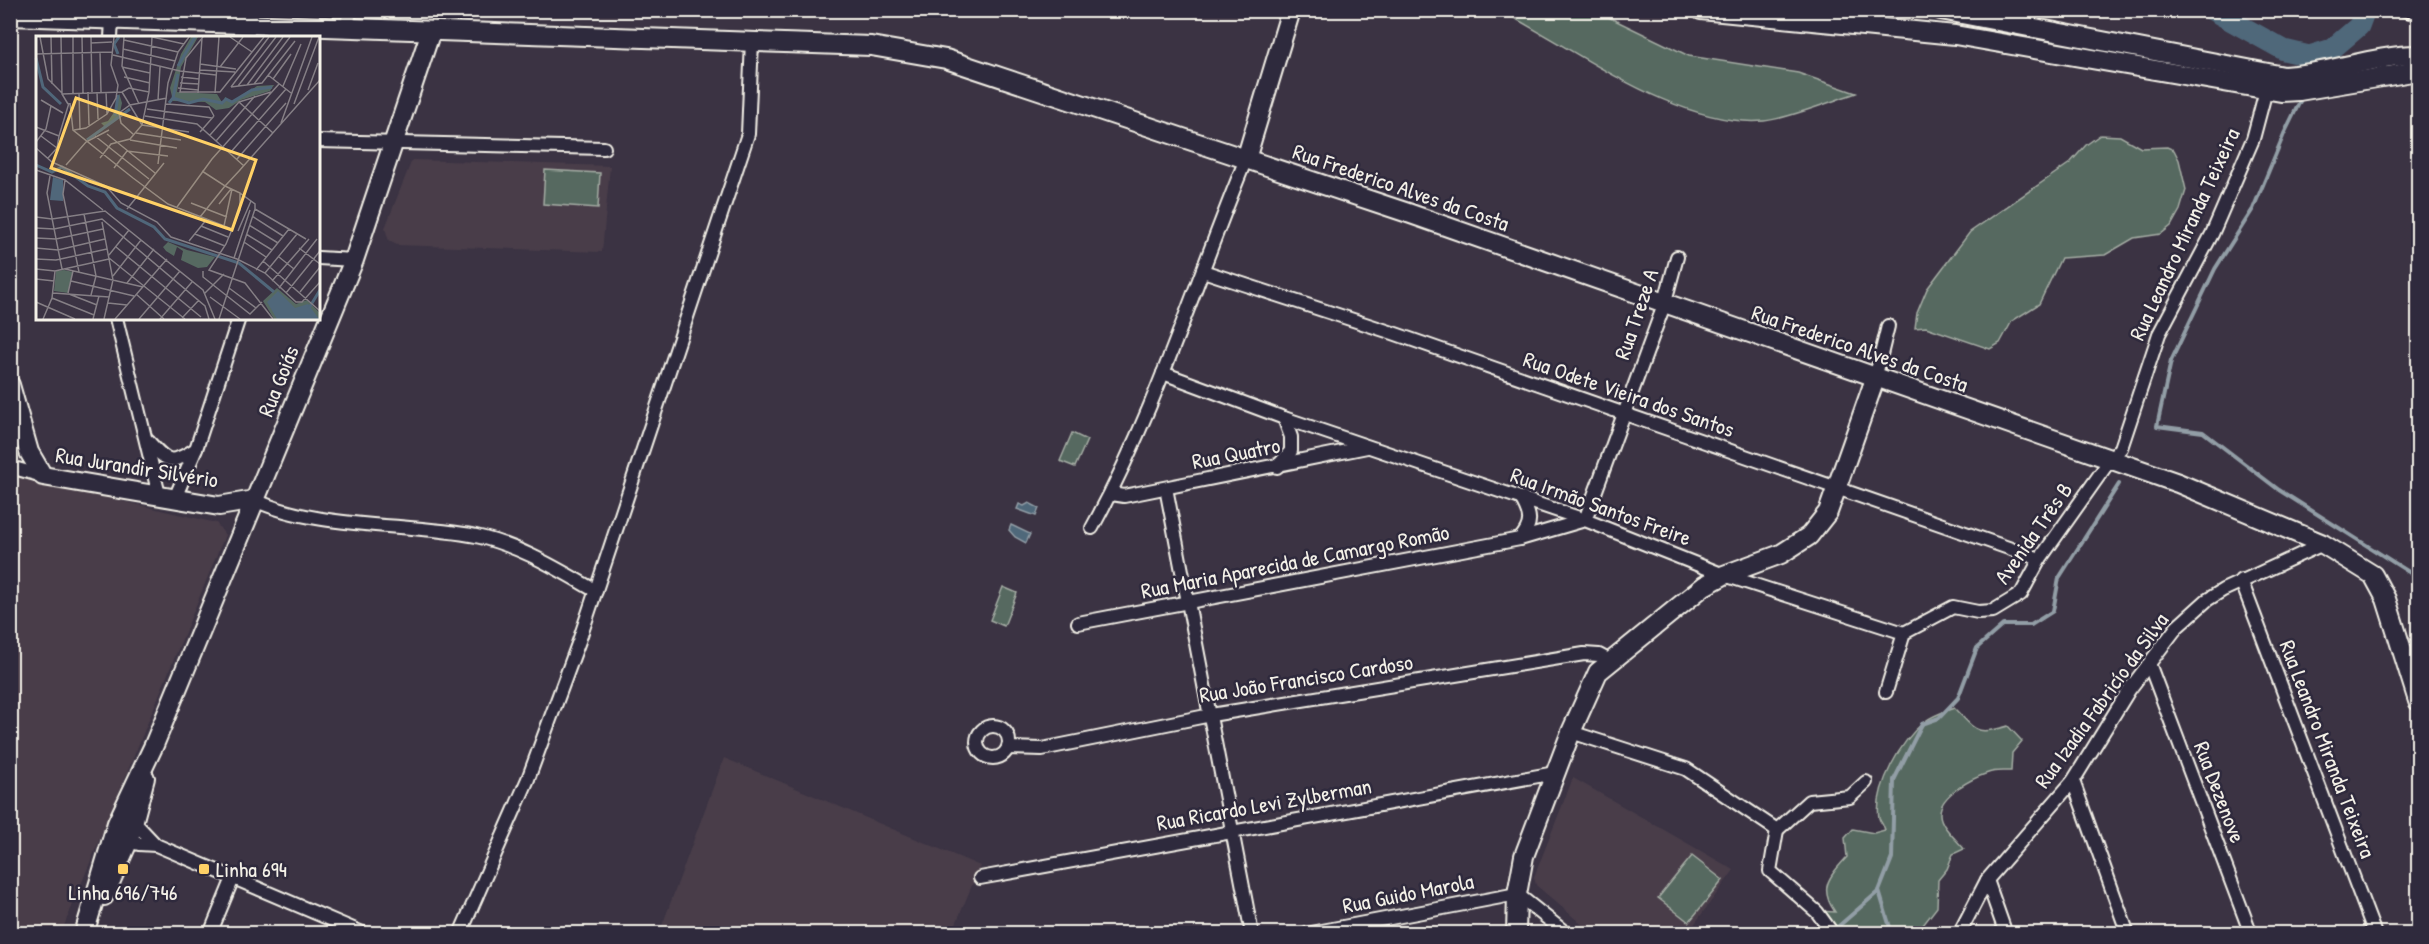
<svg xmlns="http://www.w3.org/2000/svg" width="2429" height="944" font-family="'Patrick Hand',sans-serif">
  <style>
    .built { fill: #4a3e4a }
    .green { fill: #566961; stroke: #a5ada4; stroke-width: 1.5 }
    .water { fill: #50677a; stroke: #929ea6; stroke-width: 1.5 }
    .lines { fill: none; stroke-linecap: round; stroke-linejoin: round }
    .stream { stroke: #929ea6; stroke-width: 4 }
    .river { stroke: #50677a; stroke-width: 21 }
    .street-casing { stroke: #f4f1e8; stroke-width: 16 }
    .secondary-casing { stroke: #f4f1e8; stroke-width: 22 }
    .street { stroke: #2f2a3d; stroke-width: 12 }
    .secondary { stroke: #2f2a3d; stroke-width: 18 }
    .rail-casing { stroke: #f4f1e8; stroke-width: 6 }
    .rail { stroke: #2f2a3d; stroke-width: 4; stroke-dasharray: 11; stroke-linecap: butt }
    .poi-dot { fill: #ffd166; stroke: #2f2a3d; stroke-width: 2 }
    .labels { text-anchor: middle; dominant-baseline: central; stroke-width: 5; stroke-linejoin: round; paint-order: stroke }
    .street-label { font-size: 22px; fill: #f4f1e8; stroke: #2f2a3d }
    .poi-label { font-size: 22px; fill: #f4f1e8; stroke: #2f2a3d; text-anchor: start }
    .inset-river { fill: none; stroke: #50677a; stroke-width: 3 }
    .inset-road { fill: none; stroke: #857f85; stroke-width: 1.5 }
    .view { fill: #ffd166; fill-opacity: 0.15; stroke: #ffd166; stroke-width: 3 }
    .inset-edge { fill: none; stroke: #f4f1e8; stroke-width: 3 }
  </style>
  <rect width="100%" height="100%" fill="#3b3343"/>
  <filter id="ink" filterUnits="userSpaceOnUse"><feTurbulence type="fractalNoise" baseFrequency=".0167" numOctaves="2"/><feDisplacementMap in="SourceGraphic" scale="12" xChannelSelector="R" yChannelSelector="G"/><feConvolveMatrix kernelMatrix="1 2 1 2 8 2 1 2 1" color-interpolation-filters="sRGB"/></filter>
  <g filter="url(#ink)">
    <g class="built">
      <polygon points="412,160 610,166 602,252 397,245 389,241 385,228"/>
      <polygon points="11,475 216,523 225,535 61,933 11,934"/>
      <polygon points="724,758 980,866 952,933 659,934"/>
      <polygon points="1573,778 1734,870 1687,934 1592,933 1536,885 1534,877"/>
    </g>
    <g class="green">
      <path d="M1501,11H1596L1689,56L1798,73L1856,93C1832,101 1787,119 1764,121C1677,128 1576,49 1501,11Z"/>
      <polygon points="2100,135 2120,136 2141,148 2167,147 2174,150 2179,160 2186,190 2180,210 2171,226 2161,234 2134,238 2105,255 2061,258 2039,304 2012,321 2000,343 1990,349 1926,327 1915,328 1917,313 1927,289 1970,232 2070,163 2086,145"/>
      <polygon points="545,170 600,173 598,208 543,204"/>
      <polygon points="1072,433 1087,440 1075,467 1060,461"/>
      <polygon points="1003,587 1017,593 1004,626 990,620"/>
      <path d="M1954,708C1977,731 1975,736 2008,726L2022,741L2012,753L2011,771C2004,771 1994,770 1988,773C1973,778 1939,795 1940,814C1940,826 1957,840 1964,849L1953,854L1947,869L1938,880L1937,907L1923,925L1921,933H1839L1819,911L1835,912C1818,888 1829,877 1847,857L1845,838L1853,829L1874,833L1885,830C1884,825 1880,822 1879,818C1874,787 1901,741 1924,722C1933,715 1943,712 1954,708Z"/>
      <polygon points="1692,856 1723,880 1689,922 1658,898"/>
    </g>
    <g class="water">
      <polygon points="1029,503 1039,508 1036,516 1017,509 1019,504 1024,506"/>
      <polygon points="1011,525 1030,534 1026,543 1015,537 1009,530"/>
    </g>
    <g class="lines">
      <g class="stream">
        <polyline points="2320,66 2332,49"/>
        <polyline points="2303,95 2284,134 2253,209 2215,269 2171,361 2157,426 2203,432 2279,490 2412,574 2418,584"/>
        <polyline points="1879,891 1892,934"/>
        <polyline points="1833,931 1879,891 1892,858 1894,780 1922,724 1939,718 1958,698 1977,648 2003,625 2031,625 2053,611 2059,578 2119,484"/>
      </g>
      <polyline class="river" points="2212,10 2284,50 2309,56 2332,49 2359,26 2365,10"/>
      <defs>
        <g id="street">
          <polyline points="345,29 351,10"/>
          <polyline points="111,38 112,19"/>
          <polyline points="318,141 604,148"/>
          <polyline points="318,258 354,260"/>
          <polyline points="1203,271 1393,333 2040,559"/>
          <polyline points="116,318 159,495"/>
          <polyline points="1163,373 1284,418 1585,520 1724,575 1904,633"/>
          <polyline points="1875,379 1888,326"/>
          <path d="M148,441C168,463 170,465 196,449"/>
          <polyline points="10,467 43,476"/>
          <polyline points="1277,467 1291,451 1291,437 1284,418"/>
          <polyline points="1166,488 1252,934"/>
          <polyline points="1111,494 1124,496 1367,447"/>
          <polyline points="175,498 196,449 239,318"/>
          <path d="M255,500C316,529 409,523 476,536C519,545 559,570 596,591"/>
          <path d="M1092,528C1156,411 1195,282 1246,159"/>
          <path d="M1520,539C1533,524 1531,515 1521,498"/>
          <polyline points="2241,580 2375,934"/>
          <polyline points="1078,623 1520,539 1585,520 1664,305 1677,257"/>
          <polyline points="2150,666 2251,934"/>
          <polyline points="1886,692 1904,633 1953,607 1978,612 1993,611 2021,594 2040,559 2110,460 2121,448 2159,334 2212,234 2253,139 2266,90"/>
          <circle cx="993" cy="742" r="16"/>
          <polyline points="1571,732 1686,769 1777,830"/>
          <polyline points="1008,748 1042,749 1211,715 1584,654 1599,655 1610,661"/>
          <polyline points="2073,781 2128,934"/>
          <polyline points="128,822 139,827 156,845"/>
          <polyline points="1777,830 1770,871 1817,912 1833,934"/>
          <polyline points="1777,830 1809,801 1850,797 1866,782"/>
          <polyline points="124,840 139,844 156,845 365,934"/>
          <polyline points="980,878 1555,773"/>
          <polyline points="1987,880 2006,934"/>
          <polyline points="210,934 233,878"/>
          <polyline points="460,934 528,779 579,641 748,134 752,41"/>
          <polyline points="1306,934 1517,894 1567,934"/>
          <polyline points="1959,934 1987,880 2073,781 2129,690 2177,627 2207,600 2223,590 2323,544"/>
        </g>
        <g id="secondary">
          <polyline points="1701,10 1955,35 2281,92 2299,91 2418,71"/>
          <path d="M1941,10L2284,76C2329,74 2373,55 2418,55"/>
          <polyline points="10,16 871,46 946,59 1408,213 2178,483 2323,544 2373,575 2386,599 2418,701"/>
          <polyline points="1246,159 1291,10"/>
          <polyline points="10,385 29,452 43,476 219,506 255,500"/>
          <polyline points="104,896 128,842 145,778"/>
          <polyline points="84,934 117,823 154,745 354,260 431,31"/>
          <polyline points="1516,934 1517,894 1524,856 1571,732 1598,672 1704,586 1724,575 1781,554 1809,536 1828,512 1875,379"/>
        </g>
      </defs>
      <use href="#street" class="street-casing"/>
      <use href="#secondary" class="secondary-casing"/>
      <use href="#street" class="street"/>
      <use href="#secondary" class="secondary"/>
      <defs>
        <polyline id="rail" points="2389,10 2418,20"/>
      </defs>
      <use href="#rail" class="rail-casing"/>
      <use href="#rail" class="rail"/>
    </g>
  </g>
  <g class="poi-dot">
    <rect x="117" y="863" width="12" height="12" rx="3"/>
    <rect x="198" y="863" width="12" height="12" rx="3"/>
  </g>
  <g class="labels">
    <g class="street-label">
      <text transform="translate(1401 187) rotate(19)">Rua Frederico Alves da Costa</text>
      <text transform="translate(2184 234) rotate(-65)">Rua Leandro Miranda Teixeira</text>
      <text transform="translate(1636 314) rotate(-71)">Rua Treze A</text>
      <text transform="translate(1860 348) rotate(19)">Rua Frederico Alves da Costa</text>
      <text transform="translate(278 381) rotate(-68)">Rua Goiás</text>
      <text transform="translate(1629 394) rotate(19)">Rua Odete Vieira dos Santos</text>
      <text transform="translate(1236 453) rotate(-11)">Rua Quatro</text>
      <text transform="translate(137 467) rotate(9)">Rua Jurandir Silvério</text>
      <text transform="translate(1601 506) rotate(20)">Rua Irmão Santos Freire</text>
      <text transform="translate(2033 533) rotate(-55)">Avenida Três B</text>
      <text transform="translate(1295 561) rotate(-11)">Rua Maria Aparecida de Camargo Romão</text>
      <text transform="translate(1306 678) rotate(-9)">Rua João Francisco Cardoso</text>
      <text transform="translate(2101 700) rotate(-54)">Rua Izadia Fabricío da Silva</text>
      <text transform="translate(2328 749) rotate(69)">Rua Leandro Miranda Teixeira</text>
      <text transform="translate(2220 792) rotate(69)">Rua Dezenove</text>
      <text transform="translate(1264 804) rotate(-10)">Rua Ricardo Levi Zylberman</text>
      <text transform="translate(1408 893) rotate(-11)">Rua Guido Marola</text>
    </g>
    <g class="poi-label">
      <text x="216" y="869">Linha 694</text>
      <text x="123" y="892" text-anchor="middle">Linha 696/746</text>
    </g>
  </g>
  <g transform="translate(36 36)">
    <rect width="284" height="284" fill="#3b3343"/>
    <path d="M155,1H162L145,31L141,56L181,58L187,68L189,61L196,66L221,50L238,49L234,55L205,64L193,72L180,74L169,66L137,65L134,52L145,18ZM83,57L86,67L83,81L69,91L65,87L72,85L81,72ZM132,206L151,214L179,221L171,231L162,232L145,224L147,215L141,211L138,220L130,215L127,211ZM28,234L37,236L32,257L18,255L20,235ZM241,252L260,268L271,264L283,276V283H238L227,265Z" fill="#566961"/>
    <path d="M17,141L27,144V165L14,164ZM242,255L259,272L272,268L283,283H241L231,266Z" fill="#50677a"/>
    <path class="inset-river" d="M82,18L78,8L83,1M0,22L7,51L25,68M142,30L159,1M137,62L142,38M133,67L137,62L153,67L167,63L186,67L190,63L196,66L216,54L236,51M79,80L82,59M51,104L94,73M0,129L16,136L26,131L52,150L69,156L81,172L118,191L129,203L203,227L238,256M273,272L284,254"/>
    <path class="inset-road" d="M4,1L12,43L26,57M15,1L16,48M25,1L26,58L32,68M37,1V57M46,1L47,57M55,1L56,56M88,1L86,30L103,68M116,1L148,8M167,1L150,22L144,56H184L228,1M194,1L216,16M88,4L142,16M55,7L76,6M87,13L139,25M64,16L65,56M0,18L76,16M77,19L144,35L180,39M164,28L200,33M86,31L114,37M184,31L207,1M164,34L199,36M232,39L255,57M88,41L114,47M145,41L163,43M237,43L255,18M144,47L163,48M218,48L254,1M211,49L247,1M202,50L240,1M247,50L265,8M195,51L226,47L259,5M195,51L233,1M142,52L162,54M272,54L282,27M52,56L53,89M61,56L62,83M70,56L71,78M86,56L106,89L153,96M43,57L44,94M162,57L166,2M179,57L183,1M26,58L86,56L93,52L113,56M5,64L27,77M122,64L124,31M203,66L237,97M34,67L37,94L97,142L132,168L196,193M130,68L173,71L178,80M258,68L283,1M111,73L176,82M109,80L161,88L208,130M245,87L276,1M0,91L23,100L33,67M38,94L50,92L71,78L80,62L82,49L75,29L78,1M164,96L178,80M100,97L145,104M71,98L119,137M98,99L85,87L83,77L94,69L131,62M174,99L203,66L235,56M5,100L21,112M59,100L113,143M94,104L141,112M180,105L219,60M0,106L10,93L15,70M0,112L16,126L70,150L85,167L121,186L135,201L201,223L229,237L260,266H266L284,246M194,117L250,53M12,122L21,112L23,100M64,122L75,108L94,103L106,89L113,56L116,1M201,123L250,67M122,128L132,47L142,16L153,1M30,129L50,106L73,94M78,132L91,115L132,120M0,134L29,144L67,174M166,135L189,150L204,134M203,135L284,44M14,140L11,157L26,233M29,144L27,158L43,236M204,157L219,168V173M155,167L191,181M183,168L195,153M141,171L176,123L243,48M91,173L128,127M219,173L270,203M48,178L60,240L55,259M216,180L247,200M0,181L16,183L69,175L167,254L179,283M164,181L189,150L204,157V174L190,208L173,234L209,247L237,283M66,186L77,244L68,283M213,189L242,207M165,190L192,201M188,190L196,153M0,192L18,193L66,183L169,270L173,283M202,195L215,165M159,198L189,210M210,198L236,214M0,202L20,203L67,193M153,205L171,183M208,206L230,221M80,211L165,281M0,212L22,214L69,203M263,212L284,228M73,219L93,194M243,221L258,233M73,222L149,283M198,222L214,174M0,223L20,224L71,213M227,225L284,275M0,233L19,235L73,223M29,233L107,251M220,234L253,193M167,235V241L214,278L226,266M229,237L261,198M77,240L105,204M197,240L219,173M0,243L18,245M35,245L98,260M236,245L273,203M91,247L118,213M193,252L220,272M243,252L281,203M264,256L284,231M17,257L73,261M32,257L37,235M250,257L284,215M33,258L61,269M100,258L128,283M168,258L188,238M174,261L204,283M16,262L58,279M0,266L39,283M72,267L91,269M146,282L163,264M7,283L16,262L19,235M57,283L63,260M79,283L131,223M103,283L144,235M124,283L156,246M183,283L197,240"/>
    <path class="view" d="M40,62L220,124L196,194L15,132Z"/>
    <rect width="284" height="284" class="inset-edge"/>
  </g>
  <rect width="2429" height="944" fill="none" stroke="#2f2a3d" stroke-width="36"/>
  <rect x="18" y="18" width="2393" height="908" fill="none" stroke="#f4f1e8" stroke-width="2" filter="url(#ink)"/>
</svg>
